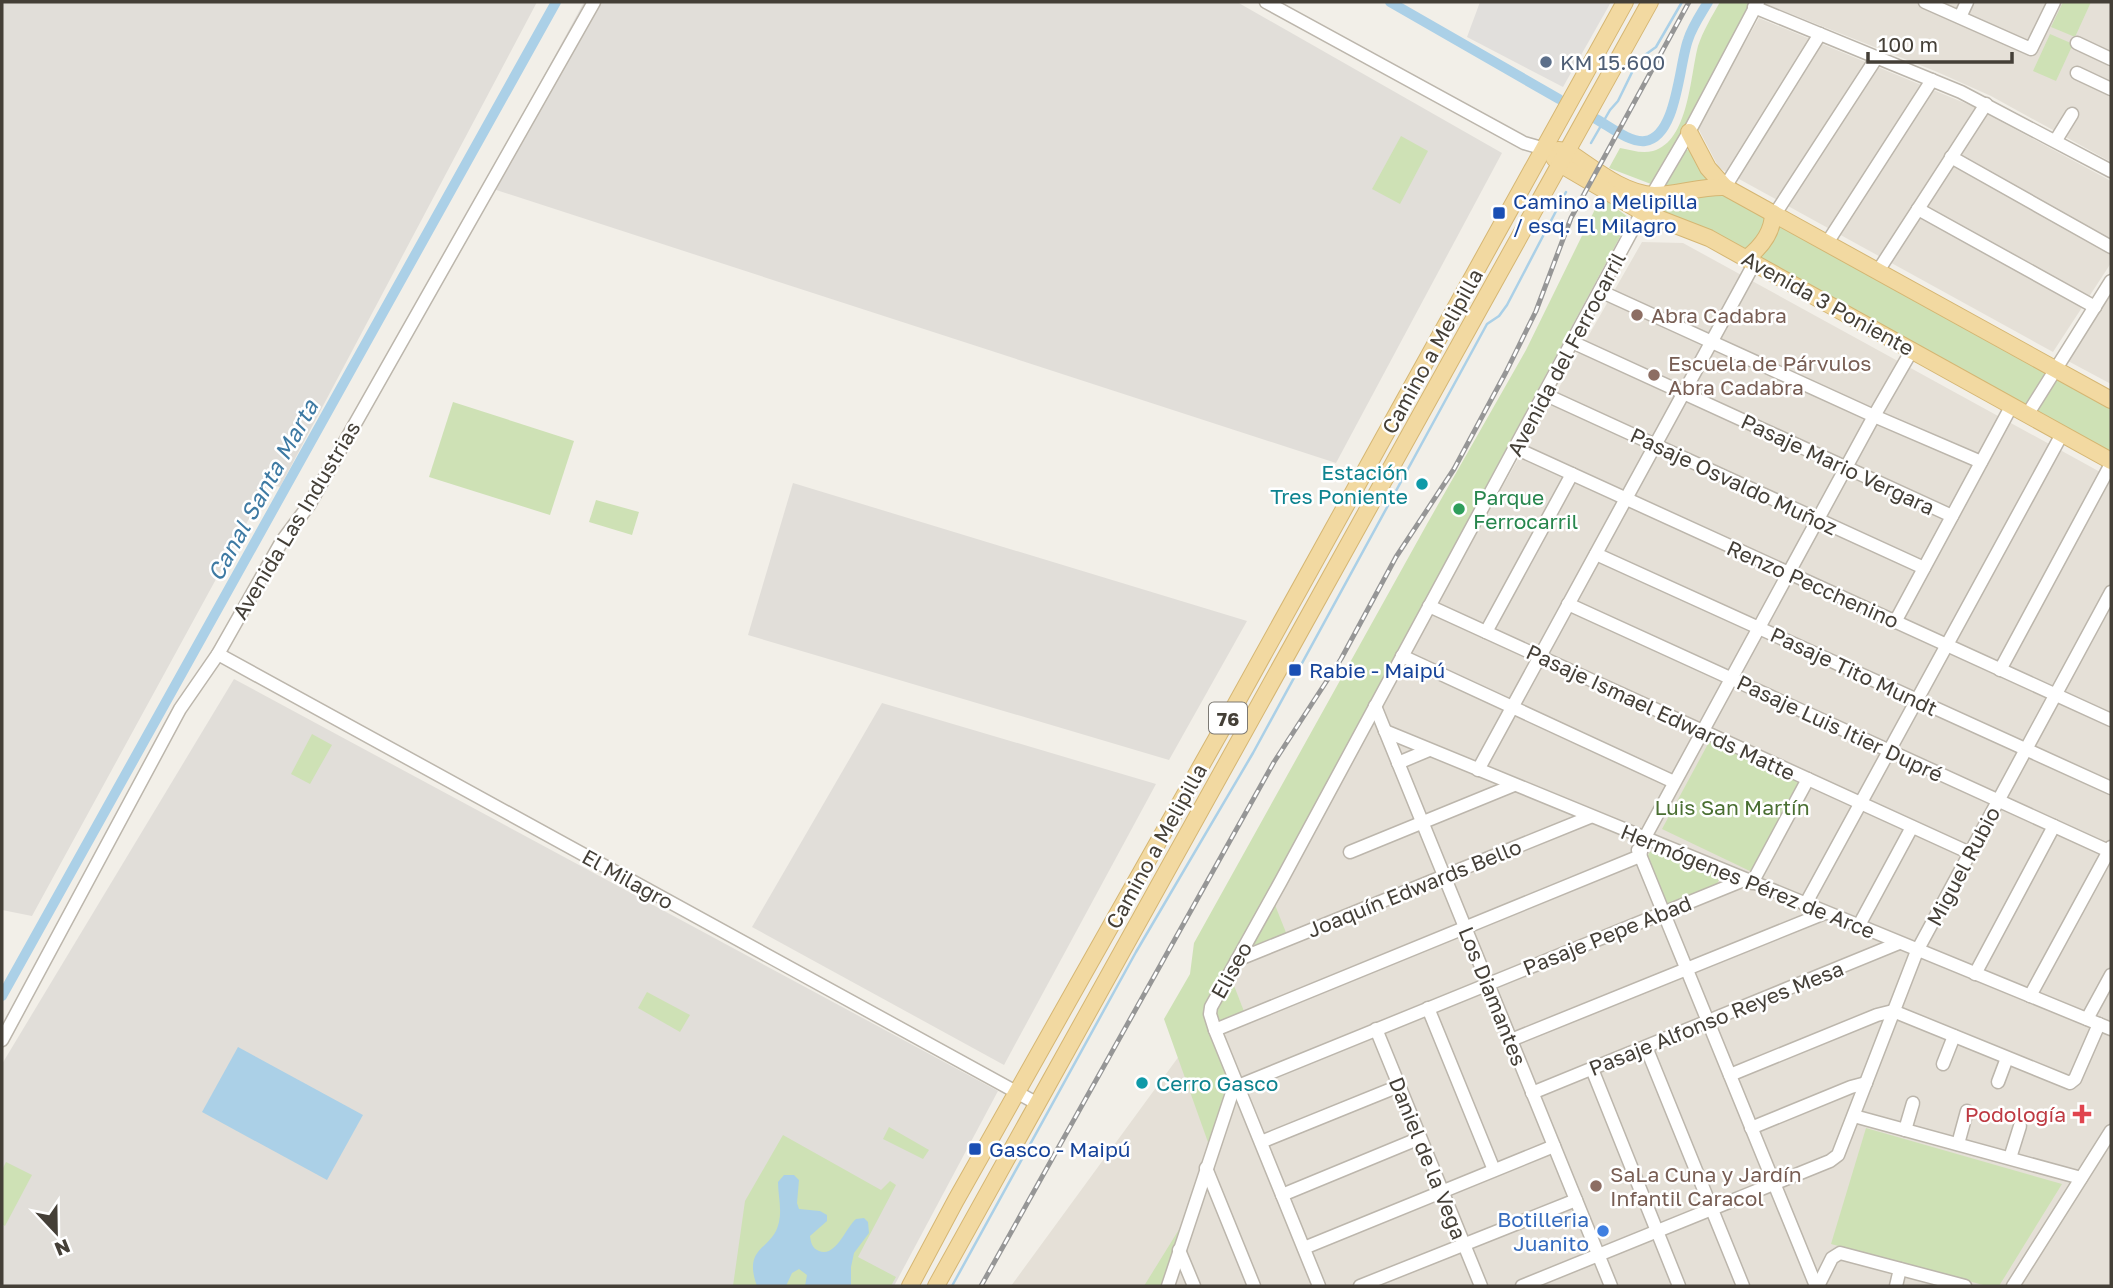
<svg xmlns="http://www.w3.org/2000/svg" width="2113" height="1288" font-family="'Golos Text',sans-serif">
  <style>
    .residential { fill: #e5e0d7 }
    .industrial { fill: #e1ded9 }
    .green { fill: #cee1b5 }
    .parking { fill: #e1dfdc }
    .water { fill: #abd0e7 }
    .lines { fill: none; stroke-linecap: round; stroke-linejoin: round }
    .stream { stroke: #abd0e7; stroke-width: 2.5 }
    .canal { stroke: #abd0e7; stroke-width: 10 }
    .minor-casing { stroke: #bcb6ac; stroke-width: 15 }
    .major-casing { stroke: #d5b673; stroke-width: 18 }
    .minor { stroke: #fff; stroke-width: 12 }
    .major { stroke: #f2d9a1; stroke-width: 16 }
    .rail-casing { stroke: #969696; stroke-width: 5 }
    .rail { stroke: #fff; stroke-width: 2.5; stroke-dasharray: 8; stroke-linecap: butt }
    .service-dot { fill: #5c6f8a; stroke: #fff; stroke-width: 2.5 }
    .transit-dot { fill: #1a4fb4; stroke: #fff; stroke-width: 2.5 }
    .education-dot { fill: #8d6e63; stroke: #fff; stroke-width: 2.5 }
    .culture-dot { fill: #0f9aa8; stroke: #fff; stroke-width: 2.5 }
    .leisure-dot { fill: #2e9e5b; stroke: #fff; stroke-width: 2.5 }
    .health-dot { fill: #e0444e; stroke: #fff; stroke-width: 2.5 }
    .shop-dot { fill: #3f7fe0; stroke: #fff; stroke-width: 2.5 }
    .labels { text-anchor: middle; dominant-baseline: central; stroke-width: 5; stroke-linejoin: round; paint-order: stroke }
    .shield { fill: #fff; stroke: #7c7973; stroke-width: 2 }
    .shield-label { font-size: 19px; font-weight: bold; fill: #443f37 }
    .service-label { font-size: 21px; fill: #4e5e75; stroke: #fff; text-anchor: start }
    .transit-label { font-size: 21px; fill: #164399; stroke: #fff; text-anchor: start }
    .street-label { font-size: 21px; fill: #443f37; stroke: #fff }
    .education-label { font-size: 21px; fill: #785e54; stroke: #fff; text-anchor: start }
    .culture-label { font-size: 21px; fill: #0d838f; stroke: #fff; text-anchor: end }
    .leisure-label { font-size: 21px; fill: #27864d; stroke: #fff; text-anchor: start }
    .park-label { font-size: 21px; fill: #4a6f32; stroke: #fff }
    .health-label { font-size: 21px; fill: #be3a42; stroke: #fff; text-anchor: end }
    .shop-label { font-size: 21px; fill: #366cbe; stroke: #fff; text-anchor: end }
    .water-label { font-size: 23px; font-style: italic; fill: #3e7aa3; stroke: #fff }
  </style>
  <rect width="100%" height="100%" fill="#f2efe8"/>
  <g class="residential">
    <polygon points="1767,2 2111,2 2111,162 1991,96 1935,71 1766,4"/>
    <polygon points="1759,18 1972,106 2111,181 2111,263 2053,352 1719,168 1697,126"/>
    <polygon points="1642,242 1683,243 2111,478 2111,1286 1011,1286 1212,1011 1484,519"/>
    <polygon points="2111,295 2111,384 2068,361"/>
  </g>
  <g class="industrial">
    <polygon points="2,2 537,2 280,487 268,484 32,916 2,910"/>
    <polygon points="584,2 1237,2 1502,153 1336,463 484,186"/>
    <polygon points="793,483 1247,621 1169,760 748,635"/>
    <polygon points="234,679 998,1091 894,1286 2,1286 2,1064"/>
    <polygon points="882,703 1156,784 1004,1065 752,927"/>
  </g>
  <g class="green">
    <path d="M1720,2H1753L1659,179L1651,184L1609,168L1620,148C1631,150 1642,154 1653,151C1689,141 1690,76 1698,46C1703,31 1712,16 1720,2Z"/>
    <polygon points="2063,2 2091,2 2075,37 2051,27"/>
    <polygon points="2050,34 2073,44 2056,81 2033,71"/>
    <polygon points="1401,136 1428,151 1400,204 1372,189"/>
    <polygon points="1687,150 1692,150 1712,179 1665,186 1682,153"/>
    <polygon points="1719,191 2111,401 2111,454 1713,234 1676,216 1652,212 1659,198"/>
    <polygon points="1601,197 1628,217 1629,220 1206,1008 1233,1082 1209,1145 1164,1019 1190,974 1194,943 1427,524 1526,350"/>
    <polygon points="453,402 574,441 550,515 429,477"/>
    <polygon points="596,500 639,512 632,535 589,522"/>
    <polygon points="312,734 332,745 310,784 291,774"/>
    <polygon points="1709,742 1802,782 1752,872 1662,829"/>
    <polygon points="1658,847 1716,871 1719,880 1717,884 1667,904 1647,858 1649,853"/>
    <polygon points="1275,905 1287,935 1250,950"/>
    <polygon points="1233,983 1245,1014 1220,1025 1215,1013"/>
    <polygon points="647,992 690,1015 680,1032 638,1008"/>
    <polygon points="889,1127 929,1150 923,1159 883,1139"/>
    <polygon points="1866,1128 2062,1184 1999,1286 1987,1286 1831,1244"/>
    <polygon points="783,1135 881,1190 890,1181 896,1185 858,1257 896,1277 891,1286 733,1286 745,1201"/>
    <polygon points="6,1162 32,1175 5,1226 2,1224 2,1170"/>
    <polygon points="1183,1223 1161,1286 1144,1286"/>
  </g>
  <polygon class="parking" points="1480,2 1611,2 1563,87 1467,37"/>
  <g class="water">
    <polygon points="238,1047 363,1115 327,1180 202,1112"/>
    <path d="M784,1175H794L799,1180L797,1203L799,1209L820,1211L827,1215V1221L810,1236C811,1243 812,1248 819,1251C836,1258 846,1227 856,1219L864,1218L868,1222L869,1233L854,1253L851,1267V1286H805L807,1275L799,1269L792,1273L786,1286H757C742,1245 773,1251 779,1222C782,1209 778,1195 778,1182Z"/>
  </g>
  <g class="lines">
    <g class="stream">
      <polyline points="1591,143 1610,110 1618,101 1638,60 1656,47 1682,2"/>
      <polyline points="952,1286 1136,952 1253,753 1487,324 1499,316 1507,305 1566,192"/>
    </g>
    <g class="canal">
      <polyline points="1390,2 1559,99"/>
      <path d="M1596,119C1609,126 1630,143 1645,141C1677,137 1679,64 1688,40C1692,27 1701,14 1708,2"/>
      <polyline points="2,996 556,2"/>
    </g>
    <defs>
      <g id="minor">
        <polyline points="1266,2 1524,143 1545,149"/>
        <polyline points="1925,2 2031,49 2054,2"/>
        <polyline points="1754,7 1961,92 2111,171"/>
        <polyline points="1960,17 1967,2"/>
        <polyline points="2077,43 2111,59"/>
        <polyline points="2077,73 2111,89"/>
        <polyline points="2056,140 2072,114"/>
        <polyline points="1951,157 2111,247"/>
        <polyline points="1725,187 1820,34"/>
        <polyline points="1918,209 2095,307"/>
        <polyline points="1775,214 1877,57"/>
        <polyline points="1827,243 1932,80"/>
        <polyline points="1878,271 1986,104"/>
        <polyline points="1600,291 1874,416 1981,462"/>
        <polyline points="1572,342 1952,516"/>
        <polyline points="1544,394 1924,568"/>
        <polyline points="2027,415 2111,281"/>
        <polyline points="1515,448 2111,720"/>
        <polyline points="1596,554 2111,788"/>
        <polyline points="1568,604 2111,852"/>
        <polyline points="1429,606 1970,853"/>
        <polyline points="1895,622 2012,405"/>
        <polyline points="1486,632 1572,474"/>
        <polyline points="218,654 1038,1104"/>
        <polyline points="1402,656 1674,782"/>
        <polyline points="2000,670 2111,464"/>
        <polyline points="1375,706 1611,1286"/>
        <polyline points="1385,731 2111,1029"/>
        <polyline points="1398,763 1429,750"/>
        <polyline points="1478,770 1755,262"/>
        <polyline points="1638,850 1816,1286"/>
        <polyline points="1350,852 1514,785"/>
        <polyline points="1752,883 1808,779"/>
        <polyline points="1805,905 2062,434"/>
        <polyline points="1858,927 1912,827"/>
        <polyline points="1237,960 1590,817"/>
        <polyline points="1975,974 2054,826"/>
        <polyline points="2030,996 2111,847"/>
        <polyline points="1428,1008 1494,1170"/>
        <polyline points="2087,1019 2111,975"/>
        <polyline points="1376,1029 1481,1286"/>
        <polyline points="1215,1030 1640,856 1644,839 1874,416 1912,350"/>
        <polyline points="2,1040 180,709 218,654 282,541 309,505 594,2"/>
        <polyline points="1511,1040 1825,913"/>
        <polyline points="1646,1047 1743,1286"/>
        <polyline points="1943,1064 1954,1036"/>
        <polyline points="1592,1069 1679,1286"/>
        <polyline points="1730,1075 1877,1015 1893,1011 2070,1083 2075,1079 2099,1024"/>
        <polyline points="1998,1082 2007,1058"/>
        <polyline points="1238,1086 1744,880"/>
        <polyline points="1532,1093 1899,943"/>
        <polyline points="1854,1116 2081,1178"/>
        <polyline points="1751,1128 1851,1087 1866,1083"/>
        <polyline points="1905,1130 1913,1103"/>
        <polyline points="1261,1142 1399,1086"/>
        <polyline points="1958,1144 1967,1111"/>
        <polyline points="2010,1158 2020,1126"/>
        <polyline points="1206,1168 1254,1286"/>
        <polyline points="1282,1195 1420,1138"/>
        <polyline points="1304,1248 1554,1146"/>
        <polyline points="1179,1250 1194,1286"/>
        <polyline points="1168,1286 1233,1090 1238,1086"/>
        <polyline points="1319,1286 1215,1030 1210,1014 1211,1007 1281,881 1642,212 1689,132 1758,2"/>
        <polyline points="1360,1286 1576,1200"/>
        <polyline points="1522,1286 1830,1161 1838,1155 1917,951 2111,592"/>
        <polyline points="1818,1286 1832,1258 1840,1253 1965,1286"/>
        <polyline points="1896,1286 1900,1269"/>
        <polyline points="2013,1286 2111,1131"/>
      </g>
      <g id="major">
        <polyline points="1689,132 1708,168 1725,187"/>
        <path d="M1558,150L1567,151C1592,167 1623,194 1654,195C1678,195 1701,186 1725,187L2111,400"/>
        <polyline points="1554,158 1560,164 1642,212 1709,238 2111,461"/>
        <path d="M1747,258C1761,247 1773,232 1773,213"/>
        <polyline points="910,1286 956,1200 1227,720 1625,2"/>
        <polyline points="936,1286 1650,2"/>
      </g>
    </defs>
    <use href="#minor" class="minor-casing"/>
    <use href="#major" class="major-casing"/>
    <use href="#minor" class="minor"/>
    <use href="#major" class="major"/>
    <defs>
      <polyline id="rail" points="981,1286 1274,762 1341,659 1396,557 1454,469 1506,372 1536,311 1571,218 1689,2"/>
    </defs>
    <use href="#rail" class="rail-casing"/>
    <use href="#rail" class="rail"/>
  </g>
  <circle class="service-dot" cx="1546" cy="62" r="7"/>
  <g class="transit-dot">
    <rect x="1492" y="206" width="14" height="14" rx="3.5"/>
    <rect x="1288" y="663" width="14" height="14" rx="3.5"/>
    <rect x="968" y="1142" width="14" height="14" rx="3.5"/>
  </g>
  <g class="education-dot">
    <circle cx="1637" cy="315" r="7"/>
    <circle cx="1654" cy="375" r="7"/>
    <circle cx="1596" cy="1186" r="7"/>
  </g>
  <g class="culture-dot">
    <circle cx="1422" cy="484" r="7"/>
    <circle cx="1142" cy="1083" r="7"/>
  </g>
  <circle class="leisure-dot" cx="1459" cy="509" r="7"/>
  <path class="health-dot" d="M2078.5 1103.5h7v7h7v7h-7v7h-7v-7h-7v-7h7z"/>
  <circle class="shop-dot" cx="1603" cy="1231" r="7"/>
  <g class="labels">
    <rect class="shield" x="1209" y="702.5" width="38" height="31" rx="5"/>
    <g class="shield-label">
      <text x="1228" y="718">76</text>
    </g>
    <g class="service-label">
      <text x="1560" y="62">KM 15.600</text>
    </g>
    <g class="transit-label">
      <text x="1513" y="201">Camino a Melipilla<tspan x="1513" dy="24">/ esq. El Milagro</tspan></text>
      <text x="1309" y="670">Rabie - Maipú</text>
      <text x="989" y="1149">Gasco - Maipú</text>
    </g>
    <g class="street-label">
      <text transform="translate(1828 303) rotate(29)">Avenida 3 Poniente</text>
      <text transform="translate(1432 351) rotate(-61)">Camino a Melipilla</text>
      <text transform="translate(1566 354) rotate(-62)">Avenida del Ferrocarril</text>
      <text transform="translate(1838 464) rotate(25)">Pasaje Mario Vergara</text>
      <text transform="translate(1734 481) rotate(25)">Pasaje Osvaldo Muñoz</text>
      <text transform="translate(296 520) rotate(-59)">Avenida Las Industrias</text>
      <text transform="translate(1813 584) rotate(24)">Renzo Pecchenino</text>
      <text transform="translate(1854 671) rotate(25)">Pasaje Tito Mundt</text>
      <text transform="translate(1661 712) rotate(25)">Pasaje Ismael Edwards Matte</text>
      <text transform="translate(1840 728) rotate(25)">Pasaje Luis Itier Dupré</text>
      <text transform="translate(1156 846) rotate(-61)">Camino a Melipilla</text>
      <text transform="translate(1963 866) rotate(-62)">Miguel Rubio</text>
      <text transform="translate(628 879) rotate(29)">El Milagro</text>
      <text transform="translate(1748 881) rotate(22)">Hermógenes Pérez de Arce</text>
      <text transform="translate(1414 888) rotate(-22)">Joaquín Edwards Bello</text>
      <text transform="translate(1607 935) rotate(-22)">Pasaje Pepe Abad</text>
      <text transform="translate(1231 970) rotate(-61)">Eliseo</text>
      <text transform="translate(1493 996) rotate(68)">Los Diamantes</text>
      <text transform="translate(1716 1018) rotate(-22)">Pasaje Alfonso Reyes Mesa</text>
      <text transform="translate(1428 1158) rotate(68)">Daniel de la Vega</text>
    </g>
    <g class="education-label">
      <text x="1651" y="315">Abra Cadabra</text>
      <text x="1668" y="363">Escuela de Párvulos<tspan x="1668" dy="24">Abra Cadabra</tspan></text>
      <text x="1610" y="1174">SaLa Cuna y Jardín<tspan x="1610" dy="24">Infantil Caracol</tspan></text>
    </g>
    <g class="culture-label">
      <text x="1408" y="472">Estación<tspan x="1408" dy="24">Tres Poniente</tspan></text>
      <text x="1156" y="1083" text-anchor="start">Cerro Gasco</text>
    </g>
    <g class="leisure-label">
      <text x="1473" y="497">Parque<tspan x="1473" dy="24">Ferrocarril</tspan></text>
    </g>
    <g class="park-label">
      <text x="1732" y="807">Luis San Martín</text>
    </g>
    <g class="health-label">
      <text x="2066" y="1114">Podología</text>
    </g>
    <g class="shop-label">
      <text x="1589" y="1219">Botilleria<tspan x="1589" dy="24">Juanito</tspan></text>
    </g>
    <g class="water-label">
      <text transform="translate(262 490) rotate(-61)">Canal Santa Marta</text>
    </g>
  </g>
  <rect width="2113" height="1288" fill="none" stroke="#443f37" stroke-width="7"/>
  <g transform="translate(56 1232) rotate(158)" stroke="#ffffff" stroke-width="5" paint-order="stroke">
  <path d="M0-5L12 26L0 18L-12 26Z" fill="#443f37"/>
  <text y="-10" font-size="19" font-weight="bold" text-anchor="middle" fill="#443f37">N</text>
  </g>
  <path d="M1868 52v10h144v-10" fill="none" stroke="#443f37" stroke-width="3.5"/>
  <text x="1878" y="52" font-size="21" fill="#443f37" stroke="#ffffff" stroke-width="5" paint-order="stroke">100 m</text>
</svg>
